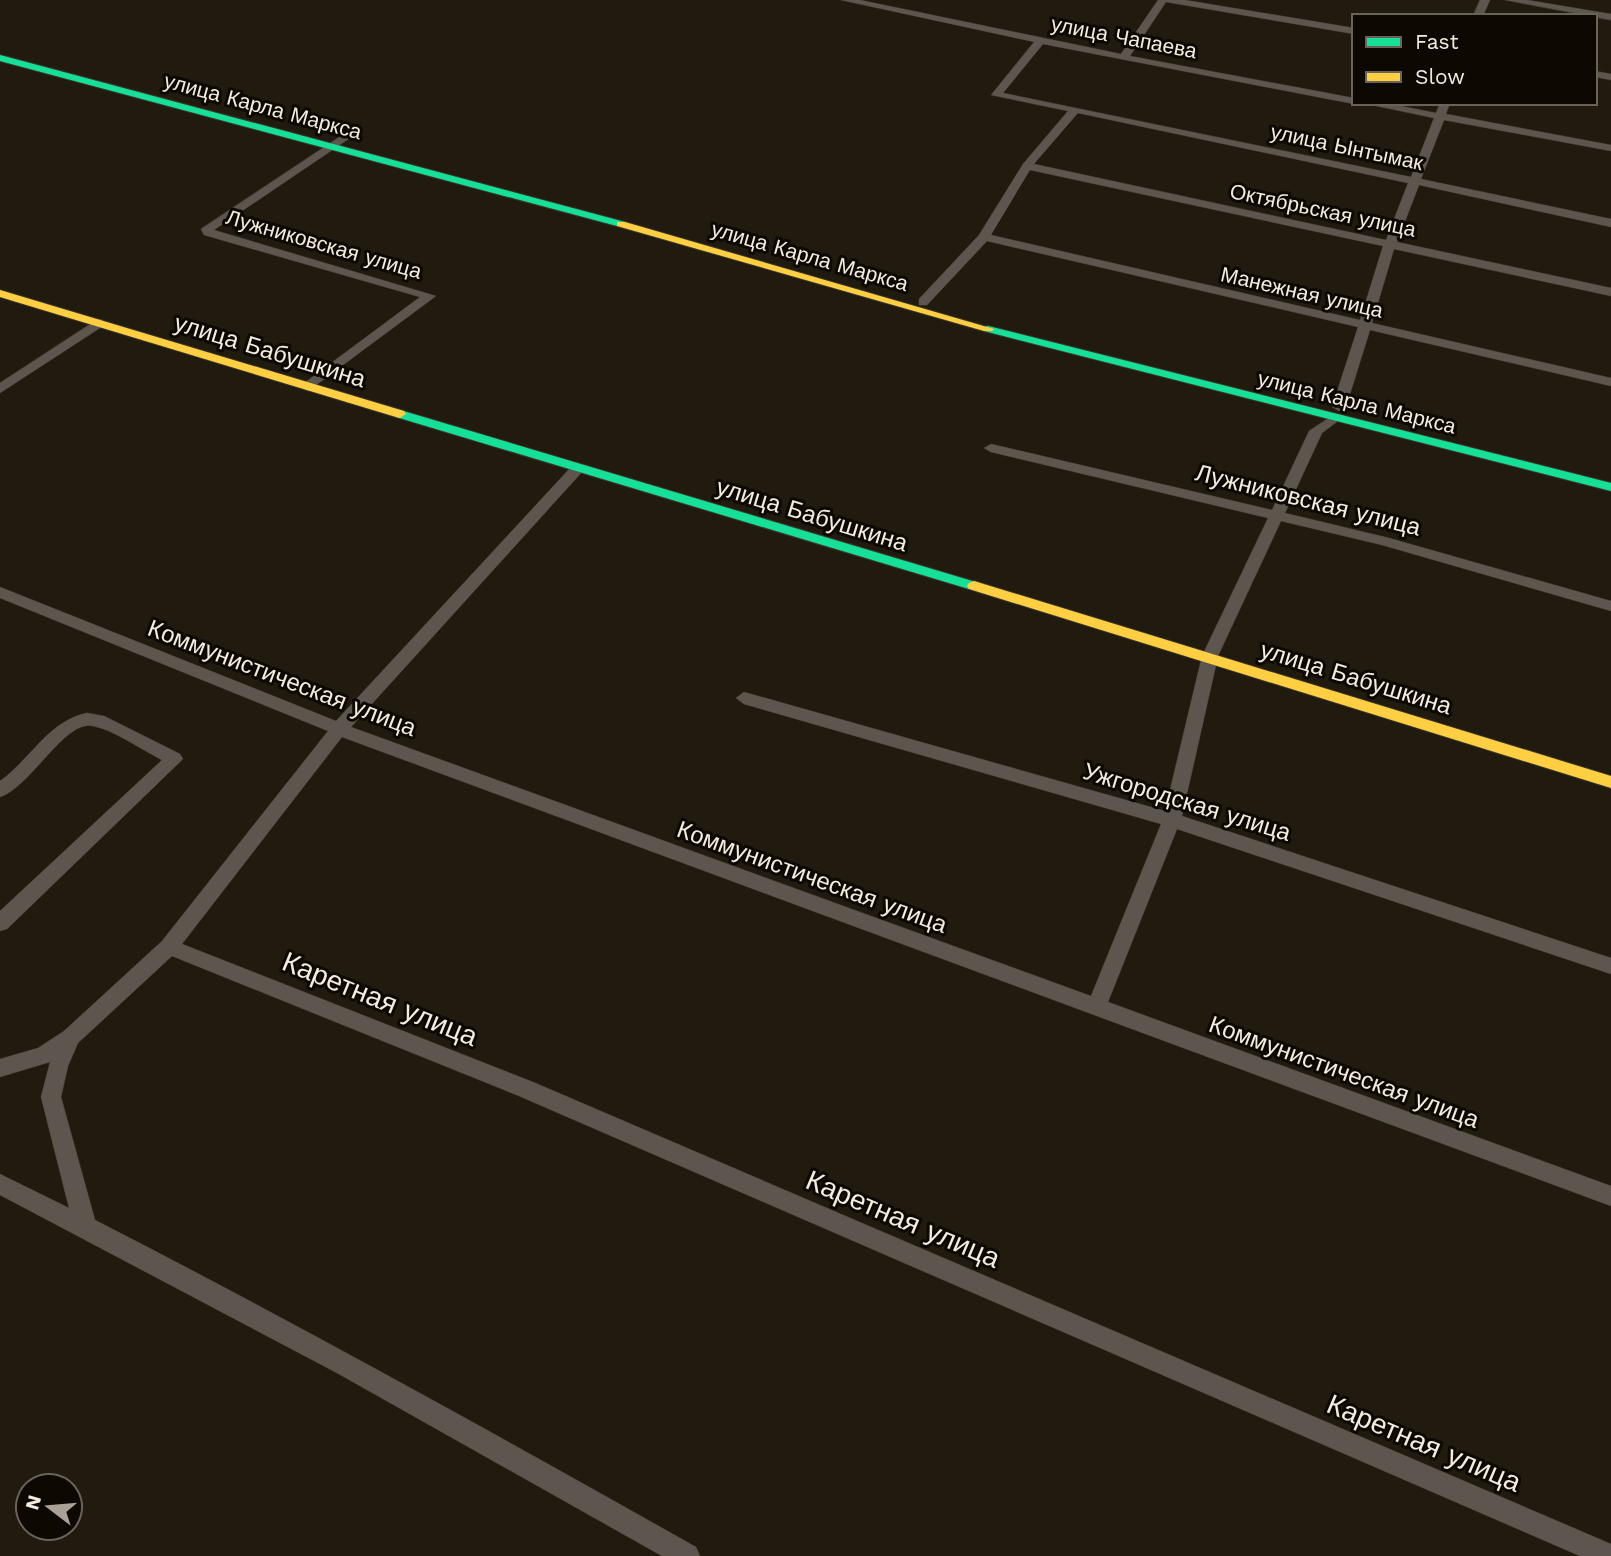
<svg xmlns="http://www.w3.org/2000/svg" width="1611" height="1556" font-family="'Work Sans',sans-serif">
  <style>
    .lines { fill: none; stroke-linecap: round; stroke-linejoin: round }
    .street-casing { stroke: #3d372e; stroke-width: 1 }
    .fast-casing { stroke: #3d372e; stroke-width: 2 }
    .slow-casing { stroke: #3d372e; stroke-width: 2 }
    .street { fill: #5c564e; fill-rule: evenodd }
    .fast { fill: #16e098; fill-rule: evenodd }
    .slow { fill: #ffcf43; fill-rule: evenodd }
    .labels { text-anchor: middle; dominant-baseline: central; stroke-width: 6; stroke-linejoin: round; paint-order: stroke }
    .far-street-label { font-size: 21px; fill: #f4ecdf; stroke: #0d0802 }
    .street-label { font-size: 24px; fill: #f4ecdf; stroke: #0d0802 }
    .near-street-label { font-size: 28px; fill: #f4ecdf; stroke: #0d0802 }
  </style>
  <rect width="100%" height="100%" fill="#211a0f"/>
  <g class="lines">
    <defs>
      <g id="street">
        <path d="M841,0H860L1121,54L1158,0H1185L1354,28V34L1166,2L1130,56L1354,98V103H1358L1354,104L1043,44L1003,93L1411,177L1434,118L1362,103H1386L1436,113L1440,103H1450L1446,114L1611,145V151L1444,120L1421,179L1611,219V227L1419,185L1397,242L1611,288V296L1394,249L1372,323L1611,378V386L1370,330L1346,407L1339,411L1332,407L1358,327L987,241L927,305H919V299L979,235L1023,164L1068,111L991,95L1034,42ZM1078,113L1408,183L1386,240L1034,164ZM1030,170L1383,246L1360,320L991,235Z"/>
        <polygon points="1480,0 1490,0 1483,16 1473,16"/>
        <polygon points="1505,0 1527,0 1611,14 1611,20"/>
        <polygon points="1595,71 1611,74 1611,80 1595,77"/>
        <polygon points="341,136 350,138 214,230 436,296 308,391 301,387 303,384 420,297 204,235 201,229"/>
        <polygon points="98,319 103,320 103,326 0,393 0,383"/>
        <path d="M1335,414L1342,418L1322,433L1285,513L1389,538L1611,601V611L1382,545L1281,521L1218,656L1182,816L1611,958V974L1177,829L1108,1002L1611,1186V1206L342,737L182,944L533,1082L1611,1544V1556H1580L519,1096L172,956L78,1043L68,1066L61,1097L95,1220C298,1324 497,1435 696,1547L700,1556H662L337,1373L0,1195V1174L69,1208L41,1097L50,1062L0,1077V1059L38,1048L64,1031L162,941L328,731L0,598V587L336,721L572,466H582V472L351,727L1091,996L1161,824L744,704L736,698L744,692L1165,811L1202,656L1268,518L991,452L984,448L991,444L1272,510L1309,431Z"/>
        <path d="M87,713L104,716L180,754L183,759L7,929L0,931V911L162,760C142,750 114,730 93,726C65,719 31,787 0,797V781C31,759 48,721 87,713Z"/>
      </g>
      <g id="fast">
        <polygon points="0,55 625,222 626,224 617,226 0,61"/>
        <polygon points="988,326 1611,483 1611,491 984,331 984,327"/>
        <polygon points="400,410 979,583 981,586 979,589 969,589 396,417 394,414"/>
      </g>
      <g id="slow">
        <polygon points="617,222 625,222 994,329 992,331 984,331 617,226"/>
        <polygon points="0,290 404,411 406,414 400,418 396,417 0,297"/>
        <polygon points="974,581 1611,776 1611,788 969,589 967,586 969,583"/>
      </g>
    </defs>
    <use href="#street" class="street-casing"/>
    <use href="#fast" class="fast-casing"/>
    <use href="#slow" class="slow-casing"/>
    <use href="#street" class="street"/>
    <use href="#fast" class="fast"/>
    <use href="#slow" class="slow"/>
  </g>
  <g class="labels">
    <g class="far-street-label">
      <text transform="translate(1124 37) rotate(11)">улица Чапаева</text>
      <text transform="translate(263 106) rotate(15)">улица Карла Маркса</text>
      <text transform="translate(1347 147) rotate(12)">улица Ынтымак</text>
      <text transform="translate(1323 210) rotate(12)">Октябрьская улица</text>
      <text transform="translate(324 244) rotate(16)">Лужниковская улица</text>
      <text transform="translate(810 256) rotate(16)">улица Карла Маркса</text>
      <text transform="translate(1302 292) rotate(13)">Манежная улица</text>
      <text transform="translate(1357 402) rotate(14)">улица Карла Маркса</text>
    </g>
    <g class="street-label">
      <text transform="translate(270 351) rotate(17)">улица Бабушкина</text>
      <text transform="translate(1308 500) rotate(14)">Лужниковская улица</text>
      <text transform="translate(812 515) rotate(17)">улица Бабушкина</text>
      <text transform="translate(282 678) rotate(21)">Коммунистическая улица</text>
      <text transform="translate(1356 678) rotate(17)">улица Бабушкина</text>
      <text transform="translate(1187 802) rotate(17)">Ужгородская улица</text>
      <text transform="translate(812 877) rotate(20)">Коммунистическая улица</text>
      <text transform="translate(1344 1072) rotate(20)">Коммунистическая улица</text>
    </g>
    <g class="near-street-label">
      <text transform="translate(380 999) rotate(22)">Каретная улица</text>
      <text transform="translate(903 1219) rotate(23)">Каретная улица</text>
      <text transform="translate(1424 1443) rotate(23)">Каретная улица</text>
    </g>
  </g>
  <rect x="1352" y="14" width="245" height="91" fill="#0d0802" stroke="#69635a" stroke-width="2"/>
  <rect x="1366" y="37" width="35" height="10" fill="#16e098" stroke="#69635a" stroke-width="2"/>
  <text x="1415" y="49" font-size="21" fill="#f4ecdf">Fast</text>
  <rect x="1366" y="72" width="35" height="10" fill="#ffcf43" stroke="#69635a" stroke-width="2"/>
  <text x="1415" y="84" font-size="21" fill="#f4ecdf">Slow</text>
  <g transform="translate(49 1507) rotate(286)"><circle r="33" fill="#0d0802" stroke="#69635a" stroke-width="2"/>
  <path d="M0-5L12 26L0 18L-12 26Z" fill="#aaa296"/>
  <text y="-10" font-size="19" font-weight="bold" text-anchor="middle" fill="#f4ecdf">N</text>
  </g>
</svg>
